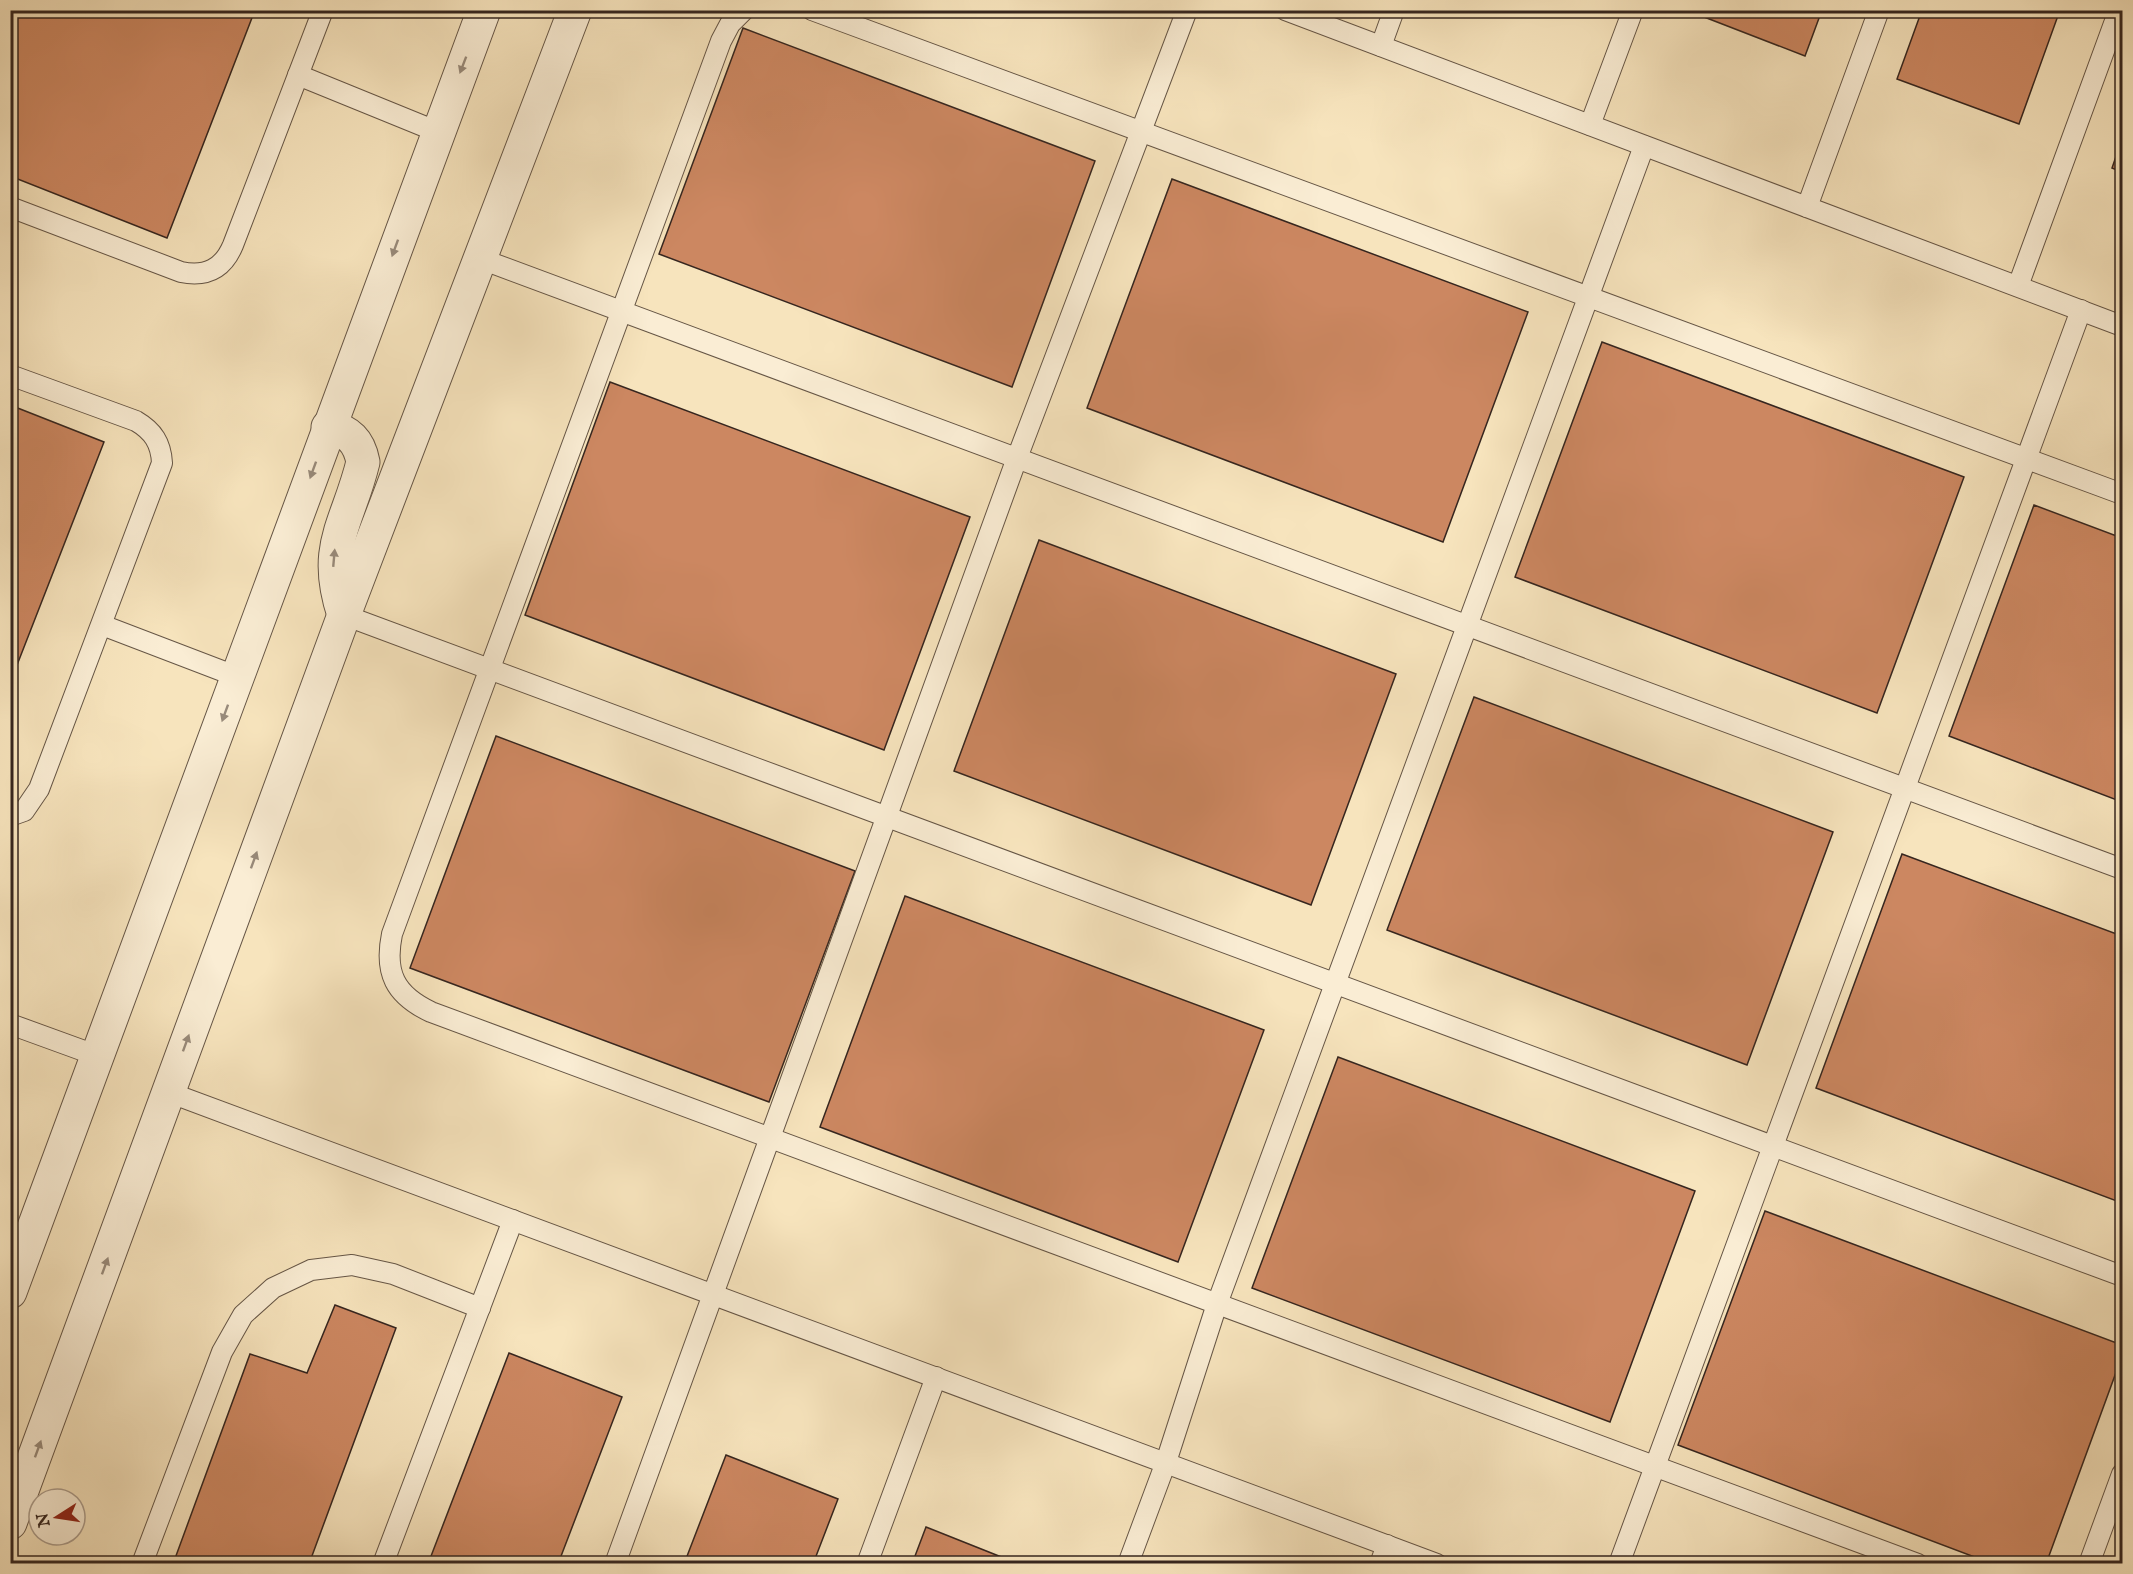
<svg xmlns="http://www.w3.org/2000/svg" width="2133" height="1574" font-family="'IM FELL English',serif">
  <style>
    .building { fill: #cc8761; stroke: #36261f; stroke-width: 1.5 }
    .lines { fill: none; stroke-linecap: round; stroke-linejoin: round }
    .lane-casing { stroke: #665646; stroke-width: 22 }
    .street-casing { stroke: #665646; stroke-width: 35 }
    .lane { stroke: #faedd4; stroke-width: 20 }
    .street { stroke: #faedd4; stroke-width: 33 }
    .oneway { fill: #988a7a }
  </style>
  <rect width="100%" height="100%" fill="#f7e4bd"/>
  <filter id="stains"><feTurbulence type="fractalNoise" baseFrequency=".00333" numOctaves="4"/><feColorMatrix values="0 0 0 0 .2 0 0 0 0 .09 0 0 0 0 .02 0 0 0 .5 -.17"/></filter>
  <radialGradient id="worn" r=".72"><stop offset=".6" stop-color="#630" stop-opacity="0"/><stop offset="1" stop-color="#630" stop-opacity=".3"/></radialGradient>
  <g class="building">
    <polygon points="10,10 255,10 167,238 10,176"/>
    <polygon points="1686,10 1822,10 1805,56"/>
    <polygon points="1922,10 2060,10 2019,124 1897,79"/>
    <polygon points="743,28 1095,161 1012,387 659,254"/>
    <polygon points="2122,139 2122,172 2112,168"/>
    <polygon points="1172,179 1528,312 1443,542 1087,408"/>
    <polygon points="1602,342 1964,477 1877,713 1515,577"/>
    <polygon points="610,382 970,517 884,750 525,615"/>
    <polygon points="10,405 104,442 10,683"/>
    <polygon points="2034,505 2122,538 2122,802 1949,736"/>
    <polygon points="1039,540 1396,674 1311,905 954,771"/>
    <polygon points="1474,697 1833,832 1747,1065 1387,930"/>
    <polygon points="496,736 855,871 769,1102 410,968"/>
    <polygon points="1902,854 2122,936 2122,1203 1816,1088"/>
    <polygon points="905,896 1264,1030 1178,1262 820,1127"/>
    <polygon points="1338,1057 1695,1191 1610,1422 1252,1288"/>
    <polygon points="1765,1211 2122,1345 2122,1356 2046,1564 1993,1564 1678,1445"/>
    <polygon points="335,1305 396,1328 309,1564 173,1564 250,1354 307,1373"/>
    <polygon points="509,1353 622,1397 558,1564 428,1564"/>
    <polygon points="726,1455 838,1499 813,1564 684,1564"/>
    <polygon points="926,1527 1019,1564 912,1564"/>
  </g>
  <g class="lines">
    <defs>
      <g id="lane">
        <path d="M744,10L730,24L721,41L392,934C384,973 395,995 431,1012L1918,1564"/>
        <polyline points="812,10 2122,494"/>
        <polyline points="1285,10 2122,326"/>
        <polyline points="1381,46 1394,10"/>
        <polyline points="298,75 438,132"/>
        <polyline points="1590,125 1633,10"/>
        <path d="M10,207L181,272C206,277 223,269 233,245L323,10"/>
        <polyline points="1807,207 1879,10"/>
        <polyline points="481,259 2122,869"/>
        <polyline points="2018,286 2119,10"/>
        <path d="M10,375L136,421C153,431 161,443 162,463L39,789L24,811L10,816"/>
        <polyline points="344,615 2122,1276"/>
        <polyline points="102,625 238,677"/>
        <polyline points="10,1024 98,1056"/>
        <polyline points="168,1092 1437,1564"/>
        <polyline points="142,1564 222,1352 243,1315 273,1288 311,1270 352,1265 393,1274 480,1308"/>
        <polyline points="383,1564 513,1220"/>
        <polyline points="615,1564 1017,458 1187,10"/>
        <polyline points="867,1564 936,1377"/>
        <polyline points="1128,1564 1166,1462 1217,1304 1644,146"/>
        <polyline points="1380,1564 1387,1545"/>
        <polyline points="1619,1564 2081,310"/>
        <polyline points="2089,1564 2122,1474"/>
      </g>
      <g id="street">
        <path d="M328,427C349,431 359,441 363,462C348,524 321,546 344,615"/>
        <polyline points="10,1292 484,10"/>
        <polyline points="10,1523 344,615 575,10"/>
      </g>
    </defs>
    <use href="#lane" class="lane-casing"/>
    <use href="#street" class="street-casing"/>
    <use href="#lane" class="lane"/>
    <use href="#street" class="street"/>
  </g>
  <defs><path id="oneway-solid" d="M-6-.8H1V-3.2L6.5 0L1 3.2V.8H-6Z" transform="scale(1.5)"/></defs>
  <g class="oneway">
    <use href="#oneway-solid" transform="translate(463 65) rotate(111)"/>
    <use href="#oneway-solid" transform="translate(395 248) rotate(110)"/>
    <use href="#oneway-solid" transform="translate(313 470) rotate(110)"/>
    <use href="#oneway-solid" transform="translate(334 558) rotate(-85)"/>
    <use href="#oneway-solid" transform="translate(225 713) rotate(110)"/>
    <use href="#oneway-solid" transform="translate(254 860) rotate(-70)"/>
    <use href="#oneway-solid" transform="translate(186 1043) rotate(-70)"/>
    <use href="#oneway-solid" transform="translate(105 1266) rotate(-70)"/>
    <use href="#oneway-solid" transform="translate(38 1449) rotate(-70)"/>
  </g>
  <rect width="2133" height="1574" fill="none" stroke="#f7e4bd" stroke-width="36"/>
  <rect x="12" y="12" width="2109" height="1550" fill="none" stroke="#36261f" stroke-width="3"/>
  <rect x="18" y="18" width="2097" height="1538" fill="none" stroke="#36261f" stroke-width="1.5"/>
  <g transform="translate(57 1517) rotate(258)"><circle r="28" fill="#faedd4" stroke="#ac9d8c" stroke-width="1.5"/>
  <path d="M0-4.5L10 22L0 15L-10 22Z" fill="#8f2418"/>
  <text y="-9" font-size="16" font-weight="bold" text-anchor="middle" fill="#36261f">N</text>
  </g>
  <rect width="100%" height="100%" filter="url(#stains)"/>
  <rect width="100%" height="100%" fill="url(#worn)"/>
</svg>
